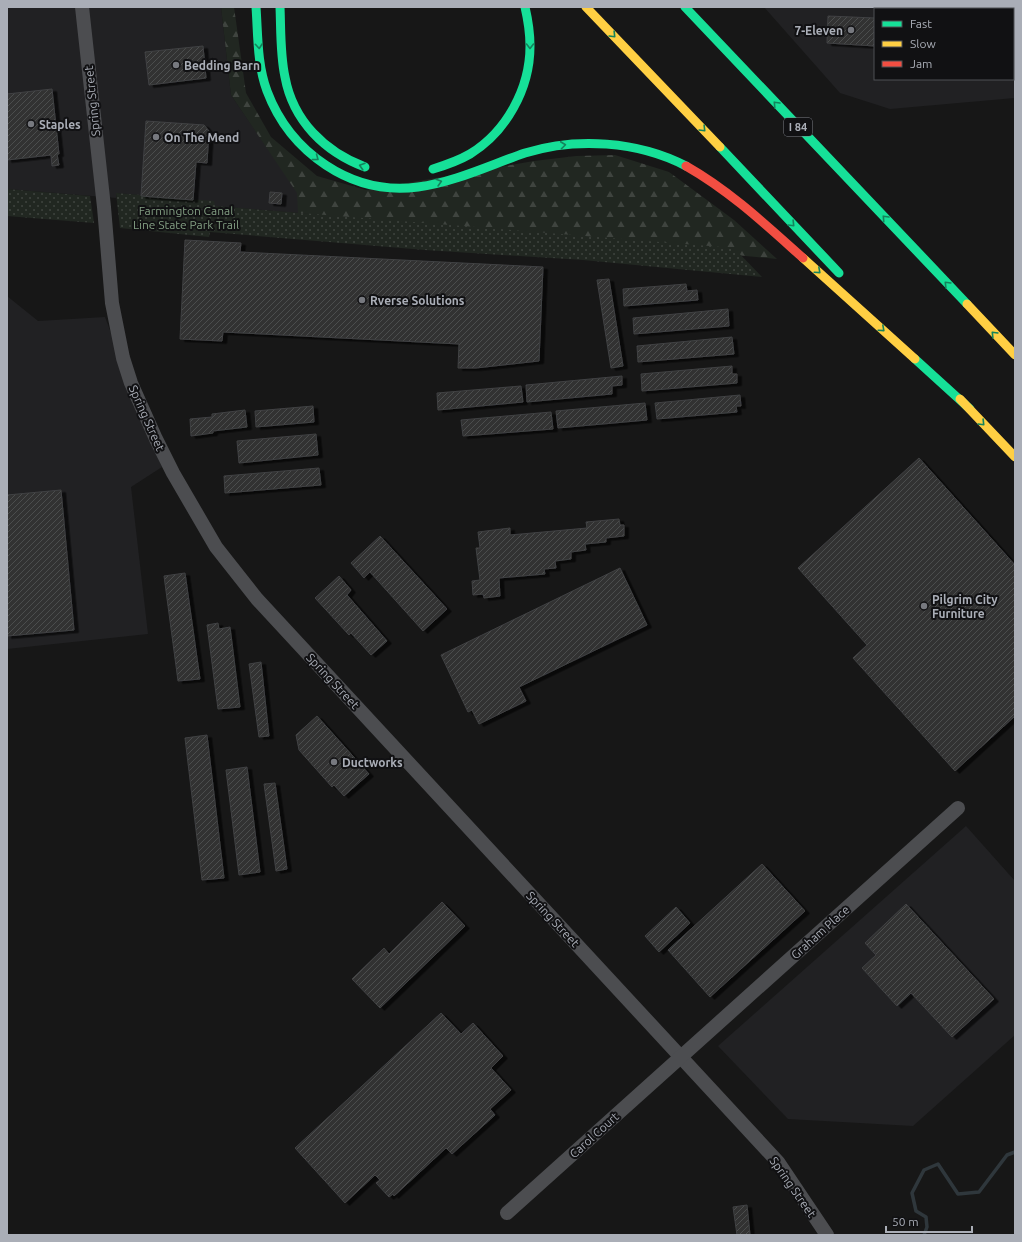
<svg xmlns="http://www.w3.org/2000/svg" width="1022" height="1242" font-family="Ubuntu,sans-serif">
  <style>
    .built { fill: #212123; fill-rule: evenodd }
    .forest { fill: url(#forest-firs) }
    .park { fill: url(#park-dots) }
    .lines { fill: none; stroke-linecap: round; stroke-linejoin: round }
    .stream { stroke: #2f373c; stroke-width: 3.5 }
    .building { fill: url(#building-hatch); stroke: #404143; filter: url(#shadow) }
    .street { stroke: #4c4d50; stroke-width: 14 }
    .fast { stroke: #16e098; stroke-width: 9 }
    .slow { stroke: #ffcf43; stroke-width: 9 }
    .jam { stroke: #f24e42; stroke-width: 9 }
    .oneway { stroke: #14835c }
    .poi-dot { fill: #77797f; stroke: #111113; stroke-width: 1.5 }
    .labels { text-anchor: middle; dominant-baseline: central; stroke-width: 4; stroke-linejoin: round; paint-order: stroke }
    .shield { fill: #111113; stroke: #7c7f86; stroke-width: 1 }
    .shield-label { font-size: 11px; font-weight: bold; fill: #aaaeb7 }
    .poi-label { font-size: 12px; font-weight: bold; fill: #aaaeb7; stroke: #111113; text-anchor: start }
    .street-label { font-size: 12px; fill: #aaaeb7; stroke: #111113 }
    .park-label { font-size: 12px; fill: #839f83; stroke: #111113 }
  </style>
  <defs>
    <pattern id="forest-firs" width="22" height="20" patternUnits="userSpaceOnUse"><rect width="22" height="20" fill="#212721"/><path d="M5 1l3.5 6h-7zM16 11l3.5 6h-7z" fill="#3f443f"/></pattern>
    <pattern id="park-dots" width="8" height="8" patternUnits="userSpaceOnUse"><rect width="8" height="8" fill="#212721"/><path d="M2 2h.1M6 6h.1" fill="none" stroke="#3f443f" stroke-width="1.8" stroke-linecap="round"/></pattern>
    <pattern id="building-hatch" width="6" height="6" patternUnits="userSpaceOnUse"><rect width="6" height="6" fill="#313232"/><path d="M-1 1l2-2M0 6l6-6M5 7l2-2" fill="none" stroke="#4c4d4d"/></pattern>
    <filter id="shadow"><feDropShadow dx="4.5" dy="2.5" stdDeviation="0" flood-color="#0009"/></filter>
  </defs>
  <rect width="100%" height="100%" fill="#171717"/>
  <g class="built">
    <polygon points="7,7 221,7 231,95 298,193 298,213 214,206 214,202 116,193 116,198 7,189"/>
    <path d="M764,7H1015V98L890,109L840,93ZM875,9H1013V79H875Z"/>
    <polygon points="7,296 38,321 105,317 162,467 131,487 148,634 7,649"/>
    <polygon points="966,826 1015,881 1015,1035 913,1126 788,1119 718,1046"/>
  </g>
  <polygon class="forest" points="221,7 234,7 246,93 271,137 317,176 366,190 534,161 576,156 615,155 669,172 734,220 777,259 298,213 297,193 231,95"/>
  <g class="park">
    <polygon points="7,189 90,196 94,223 7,216"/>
    <polygon points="116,193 214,201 215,206 734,248 762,277 583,260 425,250 210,232 209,237 120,228"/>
  </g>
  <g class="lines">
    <polyline class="stream" points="924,1235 927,1227 926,1217 916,1211 912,1193 924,1170 938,1164 958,1194 979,1192 1007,1155 1015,1152"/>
  </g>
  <g class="building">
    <polygon points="928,7 982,7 983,9 929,9"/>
    <polygon points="828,16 875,18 875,46 827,43"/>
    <polygon points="203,46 206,78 149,85 145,52"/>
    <polygon points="52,89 59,154 57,154 59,165 52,166 51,155 7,160 7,94"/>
    <polygon points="146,121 204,125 209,131 207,163 196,162 193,200 141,196"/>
    <polygon points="270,192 282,193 281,204 269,203"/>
    <polygon points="185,240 241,243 240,252 543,267 539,361 476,368 458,368 459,344 223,332 222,341 180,339"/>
    <polygon points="609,279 623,366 611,368 597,280"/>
    <polygon points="686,284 687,291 697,290 698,300 624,306 623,289"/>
    <polygon points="728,309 729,326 634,334 633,318"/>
    <polygon points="732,337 734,354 638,362 637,346"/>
    <polygon points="732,366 732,374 737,374 737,383 642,391 641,374"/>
    <polygon points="622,376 622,385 612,386 612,394 527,402 526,385"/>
    <polygon points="521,386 523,402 438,410 437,393"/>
    <polygon points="740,395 741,406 736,406 737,412 657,419 655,403"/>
    <polygon points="645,403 647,420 558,428 556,411"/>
    <polygon points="313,406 314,422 256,427 255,411"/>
    <polygon points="245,410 247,427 213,431 213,433 191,436 190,419 212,417 212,414"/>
    <polygon points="551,412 553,429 463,436 461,420"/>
    <polygon points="316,434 318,455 239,463 237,441"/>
    <polygon points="919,458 1015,565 1015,716 955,771 853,658 867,645 798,568"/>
    <polygon points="319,468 321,485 225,493 224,476"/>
    <polygon points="61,490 74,630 7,636 7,495"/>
    <polygon points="619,519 620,525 624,525 624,536 606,538 606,542 585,544 586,550 571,552 571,559 555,561 556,568 544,569 545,574 499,578 500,596 484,598 483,594 473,595 472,581 480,580 476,548 480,548 478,532 510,528 510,535 587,528 586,522"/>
    <polygon points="380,536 447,609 423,631 370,572 364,578 351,563"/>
    <polygon points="620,568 647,625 519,687 526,701 479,724 472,710 468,712 441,655"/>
    <polygon points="185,573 200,679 178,681 164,576"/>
    <polygon points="339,576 351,590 347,595 387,641 371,655 351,633 349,635 315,598"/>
    <polygon points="218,623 219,629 230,627 240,707 218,709 207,625"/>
    <polygon points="261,662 269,736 259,737 249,664"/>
    <polygon points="317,716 369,774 344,796 334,785 332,787 299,750 296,735"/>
    <polygon points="207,735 224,878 202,880 185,738"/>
    <polygon points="247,767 260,872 239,875 226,770"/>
    <polygon points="275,783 287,869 276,871 264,784"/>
    <polygon points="762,864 805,911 710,997 668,950"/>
    <polygon points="442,902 465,926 380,1008 352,979 384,948 389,954"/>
    <polygon points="906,904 994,999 952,1037 911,993 897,1006 862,968 876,955 865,943"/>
    <polygon points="676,907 690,923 659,952 645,936"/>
    <polygon points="441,1013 461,1034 473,1023 503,1056 491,1068 511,1090 490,1109 495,1115 452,1154 446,1148 394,1196 393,1194 389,1197 376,1183 380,1180 375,1175 345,1203 295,1148"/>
    <polygon points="747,1205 750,1235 737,1235 733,1207"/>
  </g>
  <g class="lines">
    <g class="street">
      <polyline points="82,7 104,207 112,303 123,358 131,383 156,439 173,473 216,547 257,599 778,1162 827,1235"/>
      <polyline points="507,1213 958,808"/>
    </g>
    <g class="fast">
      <path d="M256,7C258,35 257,64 267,91C290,152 351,196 418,187C455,182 490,165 525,153C576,137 638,141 686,166"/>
      <path d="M280,7C281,30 280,54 285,77C293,121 325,152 365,167"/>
      <polyline points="685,7 967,304"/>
      <polyline points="720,147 839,273"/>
      <path d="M433,169C446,165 458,161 470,154C506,132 530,89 530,46C530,33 528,20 525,7"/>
      <polyline points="915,359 970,409"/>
    </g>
    <g class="slow">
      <polyline points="586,7 720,147"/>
      <polyline points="803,258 915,359"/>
      <polyline points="967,304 1015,355"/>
      <polyline points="960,399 1015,457"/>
    </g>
    <path class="jam" d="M686,166C730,191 766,225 803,258"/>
  </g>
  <defs><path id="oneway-chevron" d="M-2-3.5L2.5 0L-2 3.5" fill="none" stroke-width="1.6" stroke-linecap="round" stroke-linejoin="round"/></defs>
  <g class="oneway">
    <use href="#oneway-chevron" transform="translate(613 35) rotate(46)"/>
    <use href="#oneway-chevron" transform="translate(259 46) rotate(85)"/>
    <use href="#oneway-chevron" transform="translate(530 46) rotate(90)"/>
    <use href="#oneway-chevron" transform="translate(776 104) rotate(-133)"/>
    <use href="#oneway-chevron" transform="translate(703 129) rotate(46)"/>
    <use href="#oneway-chevron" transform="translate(563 145) rotate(-7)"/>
    <use href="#oneway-chevron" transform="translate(316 158) rotate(37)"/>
    <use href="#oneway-chevron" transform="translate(362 166) rotate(-163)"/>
    <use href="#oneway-chevron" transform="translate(439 182) rotate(-16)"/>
    <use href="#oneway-chevron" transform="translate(885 218) rotate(-133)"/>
    <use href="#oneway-chevron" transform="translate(792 224) rotate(46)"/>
    <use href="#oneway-chevron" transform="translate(818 271) rotate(42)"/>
    <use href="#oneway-chevron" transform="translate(947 284) rotate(-134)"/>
    <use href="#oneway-chevron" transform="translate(882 329) rotate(42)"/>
    <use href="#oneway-chevron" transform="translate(994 334) rotate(-134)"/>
    <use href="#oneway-chevron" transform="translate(982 423) rotate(46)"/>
  </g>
  <g class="poi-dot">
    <circle cx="851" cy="30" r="4"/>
    <circle cx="176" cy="65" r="4"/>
    <circle cx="31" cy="124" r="4"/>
    <circle cx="156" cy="137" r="4"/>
    <circle cx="362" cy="300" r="4"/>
    <circle cx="924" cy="606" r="4"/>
    <circle cx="334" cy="762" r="4"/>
  </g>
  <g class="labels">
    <rect class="shield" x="784" y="118" width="28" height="18" rx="3"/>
    <g class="shield-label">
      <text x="798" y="127">I 84</text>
    </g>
    <g class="poi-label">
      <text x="843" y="30" text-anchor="end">7-Eleven</text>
      <text x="184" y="65">Bedding Barn</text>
      <text x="39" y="124">Staples</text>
      <text x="164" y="137">On The Mend</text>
      <text x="370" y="300">Rverse Solutions</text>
      <text x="932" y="599">Pilgrim City<tspan x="932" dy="14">Furniture</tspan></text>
      <text x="342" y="762">Ductworks</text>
    </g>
    <g class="street-label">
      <text transform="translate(92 101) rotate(-96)">Spring Street</text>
      <text transform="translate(147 418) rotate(66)">Spring Street</text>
      <text transform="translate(333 681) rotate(47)">Spring Street</text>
      <text transform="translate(553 919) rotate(47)">Spring Street</text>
      <text transform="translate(820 932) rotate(-42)">Graham Place</text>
      <text transform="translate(594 1135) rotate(-42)">Carol Court</text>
      <text transform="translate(793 1187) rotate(55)">Spring Street</text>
    </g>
    <g class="park-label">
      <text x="186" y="210">Farmington Canal<tspan x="186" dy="14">Line State Park Trail</tspan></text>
    </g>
  </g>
  <rect width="1022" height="1242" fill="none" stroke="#aaaeb7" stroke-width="16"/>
  <rect x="874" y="8" width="140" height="72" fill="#111113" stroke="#4e5055"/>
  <rect x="882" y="21" width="20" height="6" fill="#16e098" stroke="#4e5055"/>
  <text x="910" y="28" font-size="12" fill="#aaaeb7">Fast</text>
  <rect x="882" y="41" width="20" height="6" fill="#ffcf43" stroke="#4e5055"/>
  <text x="910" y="48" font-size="12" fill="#aaaeb7">Slow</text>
  <rect x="882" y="61" width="20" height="6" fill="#f24e42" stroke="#4e5055"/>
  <text x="910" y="68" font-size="12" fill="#aaaeb7">Jam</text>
  <path d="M886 1226v6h86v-6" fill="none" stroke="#aaaeb7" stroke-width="2"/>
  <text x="892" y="1226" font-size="12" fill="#aaaeb7" stroke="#111113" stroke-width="3" paint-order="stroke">50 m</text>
</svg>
